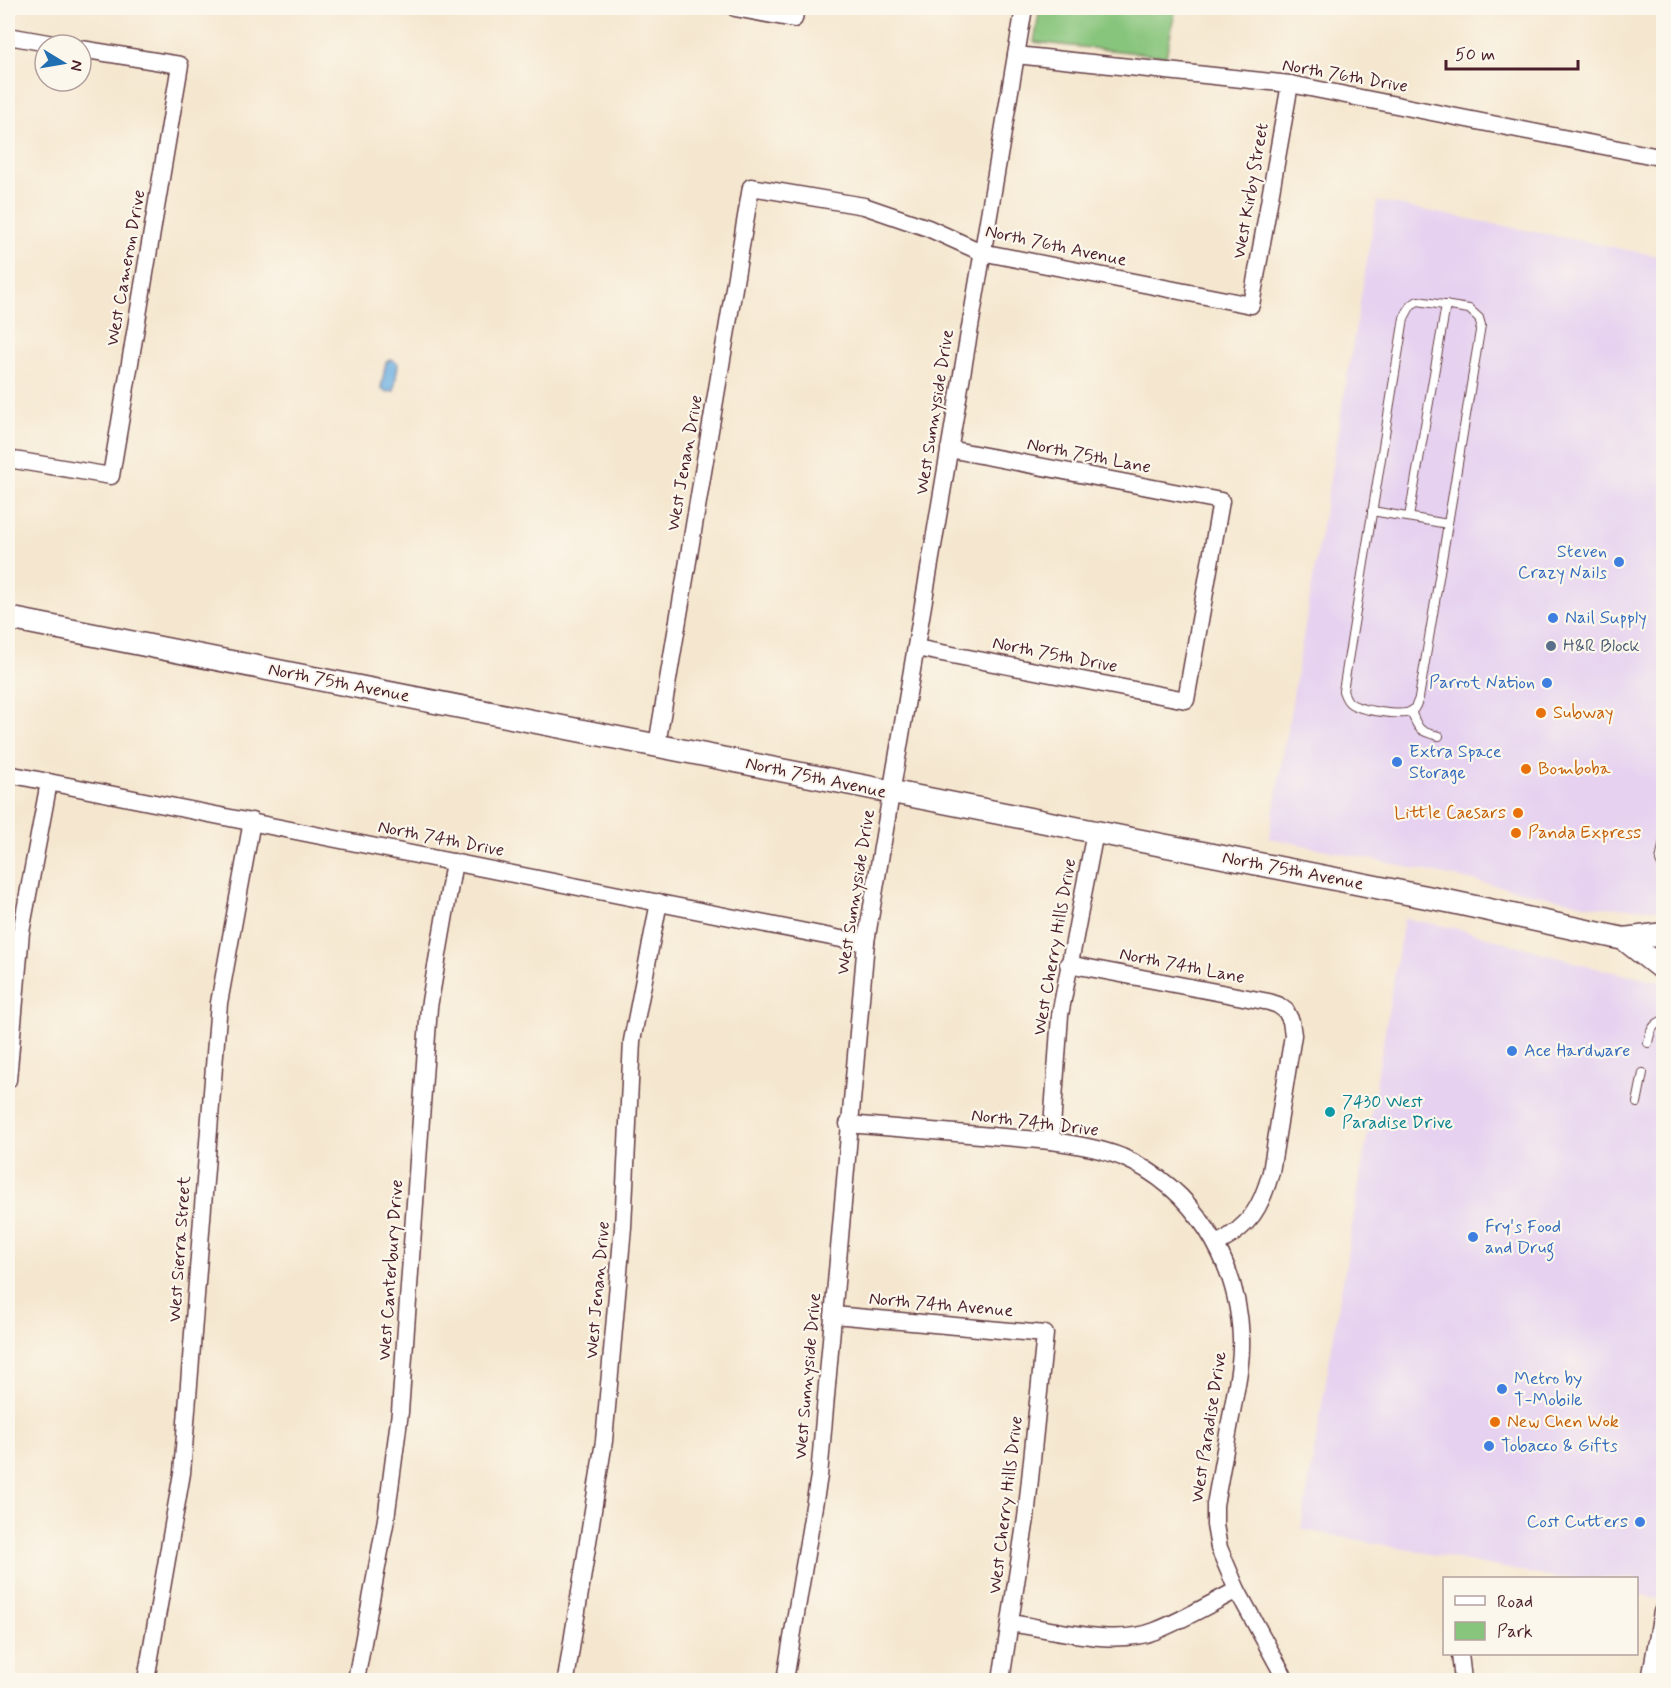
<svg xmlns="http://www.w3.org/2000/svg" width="1671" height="1688" font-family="Mynerve,sans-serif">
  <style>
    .built { fill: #e6d2f0 }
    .green { fill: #88c57c; stroke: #697254; stroke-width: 1.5 }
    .water { fill: #6cafe1; stroke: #5b6786; stroke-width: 1.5 }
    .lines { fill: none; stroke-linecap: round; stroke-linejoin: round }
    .service-casing { stroke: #643d44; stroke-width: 10 }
    .minor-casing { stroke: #643d44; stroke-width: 19 }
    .secondary-casing { stroke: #643d44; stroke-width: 25 }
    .service { stroke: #fff; stroke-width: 8 }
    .minor { stroke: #fff; stroke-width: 16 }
    .secondary { stroke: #fff; stroke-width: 22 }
    .shop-dot { fill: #3f7fe0; stroke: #fbf7ec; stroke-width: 2 }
    .service-dot { fill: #5c6f8a; stroke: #fbf7ec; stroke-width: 2 }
    .food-dot { fill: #e8710a; stroke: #fbf7ec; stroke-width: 2 }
    .culture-dot { fill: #0f9aa8; stroke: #fbf7ec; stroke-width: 2 }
    .labels { text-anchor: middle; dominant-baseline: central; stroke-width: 4.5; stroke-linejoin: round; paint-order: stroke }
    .street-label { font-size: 18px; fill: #4a1f2b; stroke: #fbf7ec }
    .shop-label { font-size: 18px; fill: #366cbe; stroke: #fbf7ec; text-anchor: start }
    .service-label { font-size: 18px; fill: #4e5e75; stroke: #fbf7ec; text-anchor: start }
    .food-label { font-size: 18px; fill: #c56008; stroke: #fbf7ec; text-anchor: start }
    .culture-label { font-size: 18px; fill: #0d838f; stroke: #fbf7ec; text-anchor: start }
  </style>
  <rect width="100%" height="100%" fill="#fbf7ec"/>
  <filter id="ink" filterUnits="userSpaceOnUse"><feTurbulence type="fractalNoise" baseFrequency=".0167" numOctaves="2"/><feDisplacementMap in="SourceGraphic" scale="12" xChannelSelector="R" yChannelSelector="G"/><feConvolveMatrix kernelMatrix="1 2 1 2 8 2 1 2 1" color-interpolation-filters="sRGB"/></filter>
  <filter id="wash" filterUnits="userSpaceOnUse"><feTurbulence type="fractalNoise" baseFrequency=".008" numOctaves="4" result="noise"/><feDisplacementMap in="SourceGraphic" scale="24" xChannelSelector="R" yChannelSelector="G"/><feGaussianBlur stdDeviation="1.35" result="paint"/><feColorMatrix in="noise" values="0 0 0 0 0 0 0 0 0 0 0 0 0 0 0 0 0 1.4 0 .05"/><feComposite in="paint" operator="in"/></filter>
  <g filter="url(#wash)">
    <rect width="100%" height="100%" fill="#f5e7cf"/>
    <g class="built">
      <polygon points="1377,201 1663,257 1663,909 1598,907 1269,838"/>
      <polygon points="1404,918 1459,929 1596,968 1663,983 1663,1600 1637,1595 1636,1578 1554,1578 1301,1529"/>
    </g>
    <polygon class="green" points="1040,8 1176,8 1166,56 1034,42"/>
    <polygon class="water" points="390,360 393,360 398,364 394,391 387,392 381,388 386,362"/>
  </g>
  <g filter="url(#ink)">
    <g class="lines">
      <defs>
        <g id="service">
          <path d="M1418,301L1469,309L1479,318L1481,325L1419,698C1417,703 1416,708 1412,711C1402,717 1359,710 1350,703C1346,700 1345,696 1343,691L1404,318L1411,305Z"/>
          <polyline points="1372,511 1448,524"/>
          <polyline points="1409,517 1446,305"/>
          <path d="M1411,711C1418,730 1420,732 1439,736"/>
          <polyline points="1664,841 1660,861 1664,869"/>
          <path d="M1648,1043C1650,1032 1652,1024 1664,1020"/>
          <polyline points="1637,1103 1643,1073"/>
        </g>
        <g id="minor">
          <polyline points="735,8 794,19 796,8"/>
          <polyline points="8,36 59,45"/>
          <polyline points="1016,55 1290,84 1664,158"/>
          <polyline points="8,459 111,476 180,65 81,49"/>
          <polyline points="916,648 1186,700 1221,501 949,449"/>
          <polyline points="657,745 751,187 864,206 928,228 981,252 1251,305 1290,84"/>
          <polyline points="8,774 841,939 866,942"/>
          <path d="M1068,964L1269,1002L1278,1005L1286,1011L1291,1021L1293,1035L1271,1172C1261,1208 1250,1226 1217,1244"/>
          <polyline points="8,1080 21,932 49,782"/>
          <path d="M848,1124L1051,1141C1075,1144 1099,1148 1122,1157C1194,1188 1238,1261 1241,1338C1242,1361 1237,1384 1233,1406C1227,1439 1221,1472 1215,1505V1525L1219,1548L1237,1590L1286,1680"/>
          <polyline points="1051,1141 1060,1015 1095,832"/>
          <polyline points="834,1315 1045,1334 1026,1518 1001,1680"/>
          <path d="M1010,1623C1052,1629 1115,1647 1155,1631C1183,1620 1210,1604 1237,1590"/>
          <polyline points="1460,1654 1463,1680"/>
          <polyline points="146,1680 182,1473 219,1003 252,821"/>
          <polyline points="356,1680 386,1519 400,1412 429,1007 454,862"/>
          <polyline points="566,1680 604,1441 623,1227 632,1041 659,902"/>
          <polyline points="785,1680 819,1476 866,942 1024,8"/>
          <polyline points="1650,1680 1662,1612"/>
        </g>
        <g id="secondary">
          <polyline points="8,618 1452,902 1624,939 1664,934"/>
          <polyline points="1624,939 1657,965 1664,967"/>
        </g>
      </defs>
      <use href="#service" class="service-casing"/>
      <use href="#minor" class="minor-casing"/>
      <use href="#secondary" class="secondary-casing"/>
      <use href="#service" class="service"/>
      <use href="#minor" class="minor"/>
      <use href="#secondary" class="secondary"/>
    </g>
  </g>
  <g class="shop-dot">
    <circle cx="1619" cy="562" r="6"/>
    <circle cx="1553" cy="618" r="6"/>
    <circle cx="1547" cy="683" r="6"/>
    <circle cx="1397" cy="762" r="6"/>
    <circle cx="1512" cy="1051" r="6"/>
    <circle cx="1473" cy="1237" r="6"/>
    <circle cx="1502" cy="1389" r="6"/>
    <circle cx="1489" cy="1446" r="6"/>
    <circle cx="1640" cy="1522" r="6"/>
  </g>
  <circle class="service-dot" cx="1551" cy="646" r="6"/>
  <g class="food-dot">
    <circle cx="1541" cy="713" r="6"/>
    <circle cx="1526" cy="769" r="6"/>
    <circle cx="1518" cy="813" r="6"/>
    <circle cx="1516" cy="833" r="6"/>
    <circle cx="1495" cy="1422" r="6"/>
  </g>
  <circle class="culture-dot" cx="1330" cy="1112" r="6"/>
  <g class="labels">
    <g class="street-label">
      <text transform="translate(1345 76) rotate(10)">North 76th Drive</text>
      <text transform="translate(1251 191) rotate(-80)">West Kirby Street</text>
      <text transform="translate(1056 246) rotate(12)">North 76th Avenue</text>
      <text transform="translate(126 268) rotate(-80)">West Cameron Drive</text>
      <text transform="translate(935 412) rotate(-81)">West Sunnyside Drive</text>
      <text transform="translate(1089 456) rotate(11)">North 75th Lane</text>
      <text transform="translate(685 463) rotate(-80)">West Jenan Drive</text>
      <text transform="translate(1055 655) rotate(11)">North 75th Drive</text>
      <text transform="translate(339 683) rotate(11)">North 75th Avenue</text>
      <text transform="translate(816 778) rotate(12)">North 75th Avenue</text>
      <text transform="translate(441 839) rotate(11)">North 74th Drive</text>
      <text transform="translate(1293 871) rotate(11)">North 75th Avenue</text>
      <text transform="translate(856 892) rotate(-81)">West Sunnyside Drive</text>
      <text transform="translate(1055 947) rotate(-80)">West Cherry Hills Drive</text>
      <text transform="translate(1182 966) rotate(11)">North 74th Lane</text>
      <text transform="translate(1035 1123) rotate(7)">North 74th Drive</text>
      <text transform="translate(180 1249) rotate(-86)">West Sierra Street</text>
      <text transform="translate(391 1270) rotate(-86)">West Canterbury Drive</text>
      <text transform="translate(598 1290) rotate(-85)">West Jenan Drive</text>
      <text transform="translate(941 1305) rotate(5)">North 74th Avenue</text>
      <text transform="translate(808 1376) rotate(-85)">West Sunnyside Drive</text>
      <text transform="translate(1209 1427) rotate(-81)">West Paradise Drive</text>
      <text transform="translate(1006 1505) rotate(-83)">West Cherry Hills Drive</text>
    </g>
    <g class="shop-label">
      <text x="1607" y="552" text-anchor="end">Steven<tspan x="1607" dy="21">Crazy Nails</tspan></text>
      <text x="1565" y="618">Nail Supply</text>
      <text x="1535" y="683" text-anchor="end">Parrot Nation</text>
      <text x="1409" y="752">Extra Space<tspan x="1409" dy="21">Storage</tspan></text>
      <text x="1524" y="1051">Ace Hardware</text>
      <text x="1485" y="1227">Fry's Food<tspan x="1485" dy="21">and Drug</tspan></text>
      <text x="1514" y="1379">Metro by<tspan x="1514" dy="21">T-Mobile</tspan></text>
      <text x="1501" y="1446">Tobacco &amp; Gifts</text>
      <text x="1628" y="1522" text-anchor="end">Cost Cutters</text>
    </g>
    <g class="service-label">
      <text x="1563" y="646">H&amp;R Block</text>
    </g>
    <g class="food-label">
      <text x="1553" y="713">Subway</text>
      <text x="1538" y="769">Bomboba</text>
      <text x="1506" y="813" text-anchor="end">Little Caesars</text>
      <text x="1528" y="833">Panda Express</text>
      <text x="1507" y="1422">New Chen Wok</text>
    </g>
    <g class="culture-label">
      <text x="1342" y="1102">7430 West<tspan x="1342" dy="21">Paradise Drive</tspan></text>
    </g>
  </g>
  <rect width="1671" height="1688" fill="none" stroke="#fbf7ec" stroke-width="30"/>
  <rect x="1443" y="1577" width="195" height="78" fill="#fbf7ec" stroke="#b4a19f" stroke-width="1.5"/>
  <rect x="1455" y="1596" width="30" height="9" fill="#ffffff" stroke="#b4a19f" stroke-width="1.5"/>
  <text x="1497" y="1607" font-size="18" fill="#4a1f2b">Road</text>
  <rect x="1455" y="1622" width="30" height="18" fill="#88c57c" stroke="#b4a19f" stroke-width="1.5"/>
  <text x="1497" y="1637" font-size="18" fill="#4a1f2b">Park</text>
  <g transform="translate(63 63) rotate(101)"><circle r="28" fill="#fbf7ec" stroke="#b4a19f" stroke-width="1.5"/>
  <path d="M0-4.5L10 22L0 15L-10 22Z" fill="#1f6fb2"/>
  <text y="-9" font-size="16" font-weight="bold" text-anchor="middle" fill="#4a1f2b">N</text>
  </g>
  <path d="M1446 60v9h132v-9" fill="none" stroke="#4a1f2b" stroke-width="3"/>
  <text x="1455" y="60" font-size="18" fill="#4a1f2b" stroke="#fbf7ec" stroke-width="4.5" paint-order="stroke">50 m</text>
</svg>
